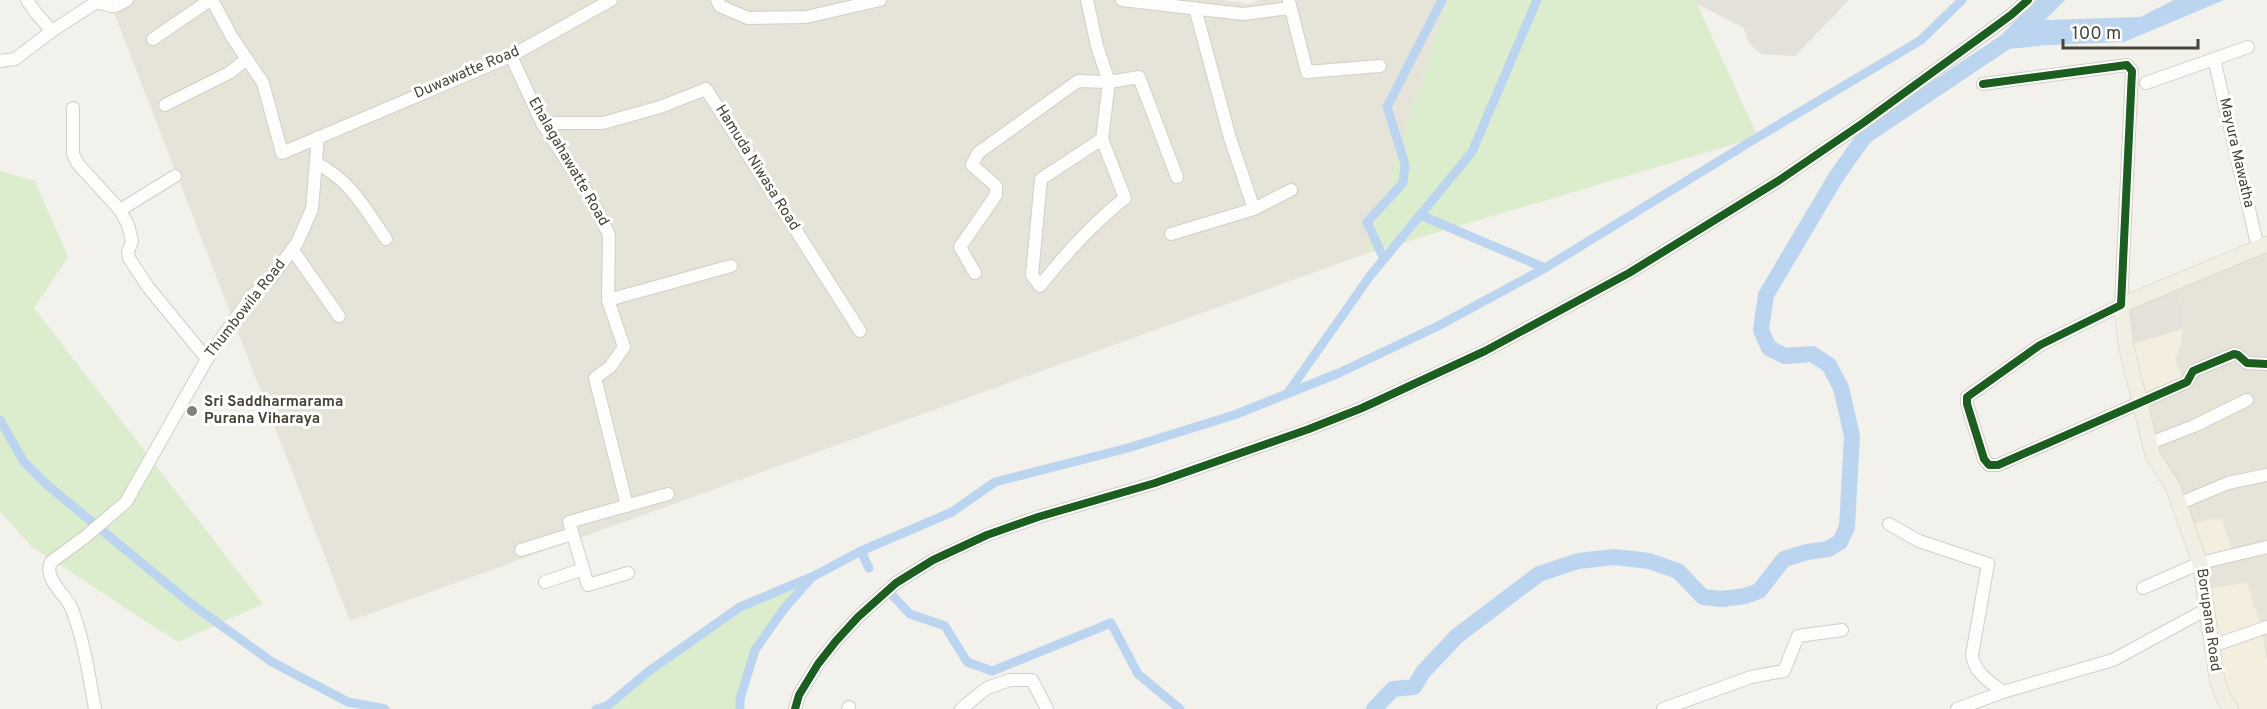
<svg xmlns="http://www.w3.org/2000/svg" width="2267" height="709" font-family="Overpass,sans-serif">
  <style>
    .residential { fill: #e6e3d9 }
    .commercial { fill: #f4eedf }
    .industrial { fill: #e4e1db }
    .green { fill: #dbedcc }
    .water { fill: #bbd5f0 }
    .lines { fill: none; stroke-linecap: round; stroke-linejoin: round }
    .canal { stroke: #bbd5f0; stroke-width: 9 }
    .river { stroke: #bbd5f0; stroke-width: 16 }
    .minor-casing { stroke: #d0cfc9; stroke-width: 14 }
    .major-casing { stroke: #d4cfb9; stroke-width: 16 }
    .minor { stroke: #fdfdfc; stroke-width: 12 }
    .major { stroke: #f1efe4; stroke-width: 15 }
    .cycleway-casing { stroke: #fff; stroke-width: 11 }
    .cycleway { stroke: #1b5e20; stroke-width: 8 }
    .poi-dot { fill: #848176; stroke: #fff; stroke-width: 2 }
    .labels { text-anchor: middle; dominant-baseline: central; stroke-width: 6; stroke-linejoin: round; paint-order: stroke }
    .street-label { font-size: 15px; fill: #484437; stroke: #fff }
    .poi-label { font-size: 15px; font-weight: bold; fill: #484437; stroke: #fff; text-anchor: start }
  </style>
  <rect width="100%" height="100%" fill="#f2f1ec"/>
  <g class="residential">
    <polygon points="109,0 1222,0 1251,4 1258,0 1448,0 1365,254 350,621"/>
    <polygon points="2267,244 2267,658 2266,659 2262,629 2204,589 2187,527 2140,403 2178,368 2175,359 2181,344 2183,321 2175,289"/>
  </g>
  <g class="commercial">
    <polygon points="2183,329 2181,344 2175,359 2178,368 2187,382 2140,403 2126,346"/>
    <polygon points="2222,519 2233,554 2200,563 2193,524 2207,520"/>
    <polygon points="2247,583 2262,629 2267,668 2267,709 2231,709 2204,589"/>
  </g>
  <g class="industrial">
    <polygon points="1698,0 1849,0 1795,56 1761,54 1749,43 1744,28 1697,4"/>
    <polygon points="2175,289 2182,310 2183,329 2126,346 2121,305"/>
  </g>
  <g class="green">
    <polygon points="1448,0 1698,0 1697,4 1758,137 1365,254"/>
    <polygon points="0,171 35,181 68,257 34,308 263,604 178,642 32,547 0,511"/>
    <polygon points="797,586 752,650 737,698 737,709 608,709 670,660 740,611"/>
  </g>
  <polygon class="water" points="2037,0 2065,0 2045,20 2140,17 2174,0 2224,0 2124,42 2024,46 2003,33"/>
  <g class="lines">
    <g class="canal">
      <polyline points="1420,215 1545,268"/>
      <polyline points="1384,259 1367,222 1403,183 1405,164 1387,107 1442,0"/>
      <polyline points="1287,394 1370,276 1472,152 1537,0"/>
      <polyline points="0,420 24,462 46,484 190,603 272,662 348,702 385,709"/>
      <polyline points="861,551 869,568"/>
      <polyline points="891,594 910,614 945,626 967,662 992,671 1111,623 1138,674 1180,709"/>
      <polyline points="596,709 607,706 649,671 740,607 809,578"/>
      <polyline points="740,709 740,699 755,650 783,610 812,577 861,551 952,512 995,482 1128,448 1234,415 1339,373 1438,326 1545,268 1758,137 1921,40 1962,0"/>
    </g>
    <polyline class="river" points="1374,709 1393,689 1414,687 1423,672 1457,636 1539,574 1578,561 1614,557 1649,561 1678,571 1703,597 1722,599 1745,596 1759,591 1784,559 1807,552 1828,549 1840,542 1847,527 1852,436 1841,388 1829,365 1812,354 1785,356 1769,348 1761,330 1766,295 1836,177 1865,136 2007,41 2038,38"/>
    <defs>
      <g id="minor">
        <polyline points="27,0 36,13 52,31"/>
        <polyline points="212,0 232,37 263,83 282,153 511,56 611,0"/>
        <polyline points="717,0 720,6 748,18 806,17 880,0"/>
        <path d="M1087,0L1097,46L1109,82L1102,139L1041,179L1032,275L1040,286C1066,253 1092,224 1125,198L1102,139"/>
        <polyline points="1122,0 1243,14 1289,8"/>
        <polyline points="1289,1 1307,72 1380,66"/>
        <polyline points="153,39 210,0"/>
        <polyline points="511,56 542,123 592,200 609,235 608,300 624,347 610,367 595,378 627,506"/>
        <polyline points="2214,59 2258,248"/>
        <path d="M0,61L15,59L52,31L95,3C113,2 106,13 127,0"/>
        <polyline points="2146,83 2248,47"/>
        <polyline points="1983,84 2127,65 2132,71 2121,305 2040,345 1967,397 1967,404 1984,459 1989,465 1998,465 2187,382 2193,371 2234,354 2238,355 2247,363 2267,364"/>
        <polyline points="165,105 229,73 247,59"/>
        <polyline points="73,108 73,154 78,164 120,210 128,225 132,241 128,252 129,258 148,287 207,359"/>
        <polyline points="542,123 603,123 660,107 706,89 860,331"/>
        <path d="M316,163C350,180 365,208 386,239"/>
        <polyline points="1254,209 1291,190"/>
        <polyline points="120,210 175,176"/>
        <polyline points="1171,234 1254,209 1230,138 1195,8"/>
        <polyline points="292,249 339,316"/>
        <polyline points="975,273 960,247 996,195 996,186 972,165 978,153 1078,81 1109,82 1139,77 1177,177"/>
        <polyline points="608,300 731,266"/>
        <polyline points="2150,443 2194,426 2247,400"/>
        <polyline points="2178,504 2228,483 2267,475"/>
        <path d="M1889,524L1919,541L1988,564L1972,655C1975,674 1989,681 2003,692"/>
        <polyline points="521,550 572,534"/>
        <polyline points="628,573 588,585 569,522 668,494"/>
        <polyline points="545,582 583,569"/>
        <polyline points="2143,588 2200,563 2267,547"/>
        <polyline points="2212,646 2267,627"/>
        <path d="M95,709C89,676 84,639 71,607C64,593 43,578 51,562L85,537L126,502L207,359L250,298L271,278L297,243L312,209L318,137"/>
        <polyline points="795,709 799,695 818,664 836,641 858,617 896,583 933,560 987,535 1038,517 1155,483 1309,429 1362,408 1485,351 1629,273 1778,181 1863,123 2011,15 2028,0"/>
        <polyline points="848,709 849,707"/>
        <polyline points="961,709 987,688 1010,680 1032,680 1047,709"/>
        <polyline points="1663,709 1751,677 1784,671 1798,636 1842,630"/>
        <polyline points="1957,709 2003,692 2113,660 2207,609"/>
      </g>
      <polyline id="major" points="2231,709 2224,699 2217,680 2200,563 2173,487 2153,456 2126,346 2121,305 2267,244"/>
    </defs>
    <use href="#minor" class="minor-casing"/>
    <use href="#major" class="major-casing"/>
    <use href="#minor" class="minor"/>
    <use href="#major" class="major"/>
    <defs>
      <g id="cycleway">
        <polyline points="1983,84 2127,65 2132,71 2121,305 2040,345 1967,397 1967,404 1984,459 1989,465 1998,465 2187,382 2193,371 2234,354 2238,355 2247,363 2267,364"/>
        <polyline points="795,709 799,695 818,664 836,641 858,617 896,583 933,560 987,535 1038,517 1155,483 1309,429 1362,408 1485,351 1629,273 1778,181 1863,123 2011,15 2028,0"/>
      </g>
    </defs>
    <use href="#cycleway" class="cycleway-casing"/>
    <use href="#cycleway" class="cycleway"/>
  </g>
  <circle class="poi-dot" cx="192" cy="411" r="6"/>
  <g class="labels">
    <g class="street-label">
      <text transform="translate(467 73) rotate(-23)">Duwawatte Road</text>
      <text transform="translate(2236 153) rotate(77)">Mayura Mawatha</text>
      <text transform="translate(568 162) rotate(60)">Ehalagahawatte Road</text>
      <text transform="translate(757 168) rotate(58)">Hamuda Niwasa Road</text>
      <text transform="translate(246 309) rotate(-52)">Thumbowila Road</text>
      <text transform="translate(2208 620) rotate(82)">Borupana Road</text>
    </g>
    <g class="poi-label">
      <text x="204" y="402">Sri Saddharmarama<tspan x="204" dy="17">Purana Viharaya</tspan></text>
    </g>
  </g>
  <path d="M2063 39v9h135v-9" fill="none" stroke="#484437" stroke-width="3"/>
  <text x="2072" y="39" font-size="18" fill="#484437" stroke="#ffffff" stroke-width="4.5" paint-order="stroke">100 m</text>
</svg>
